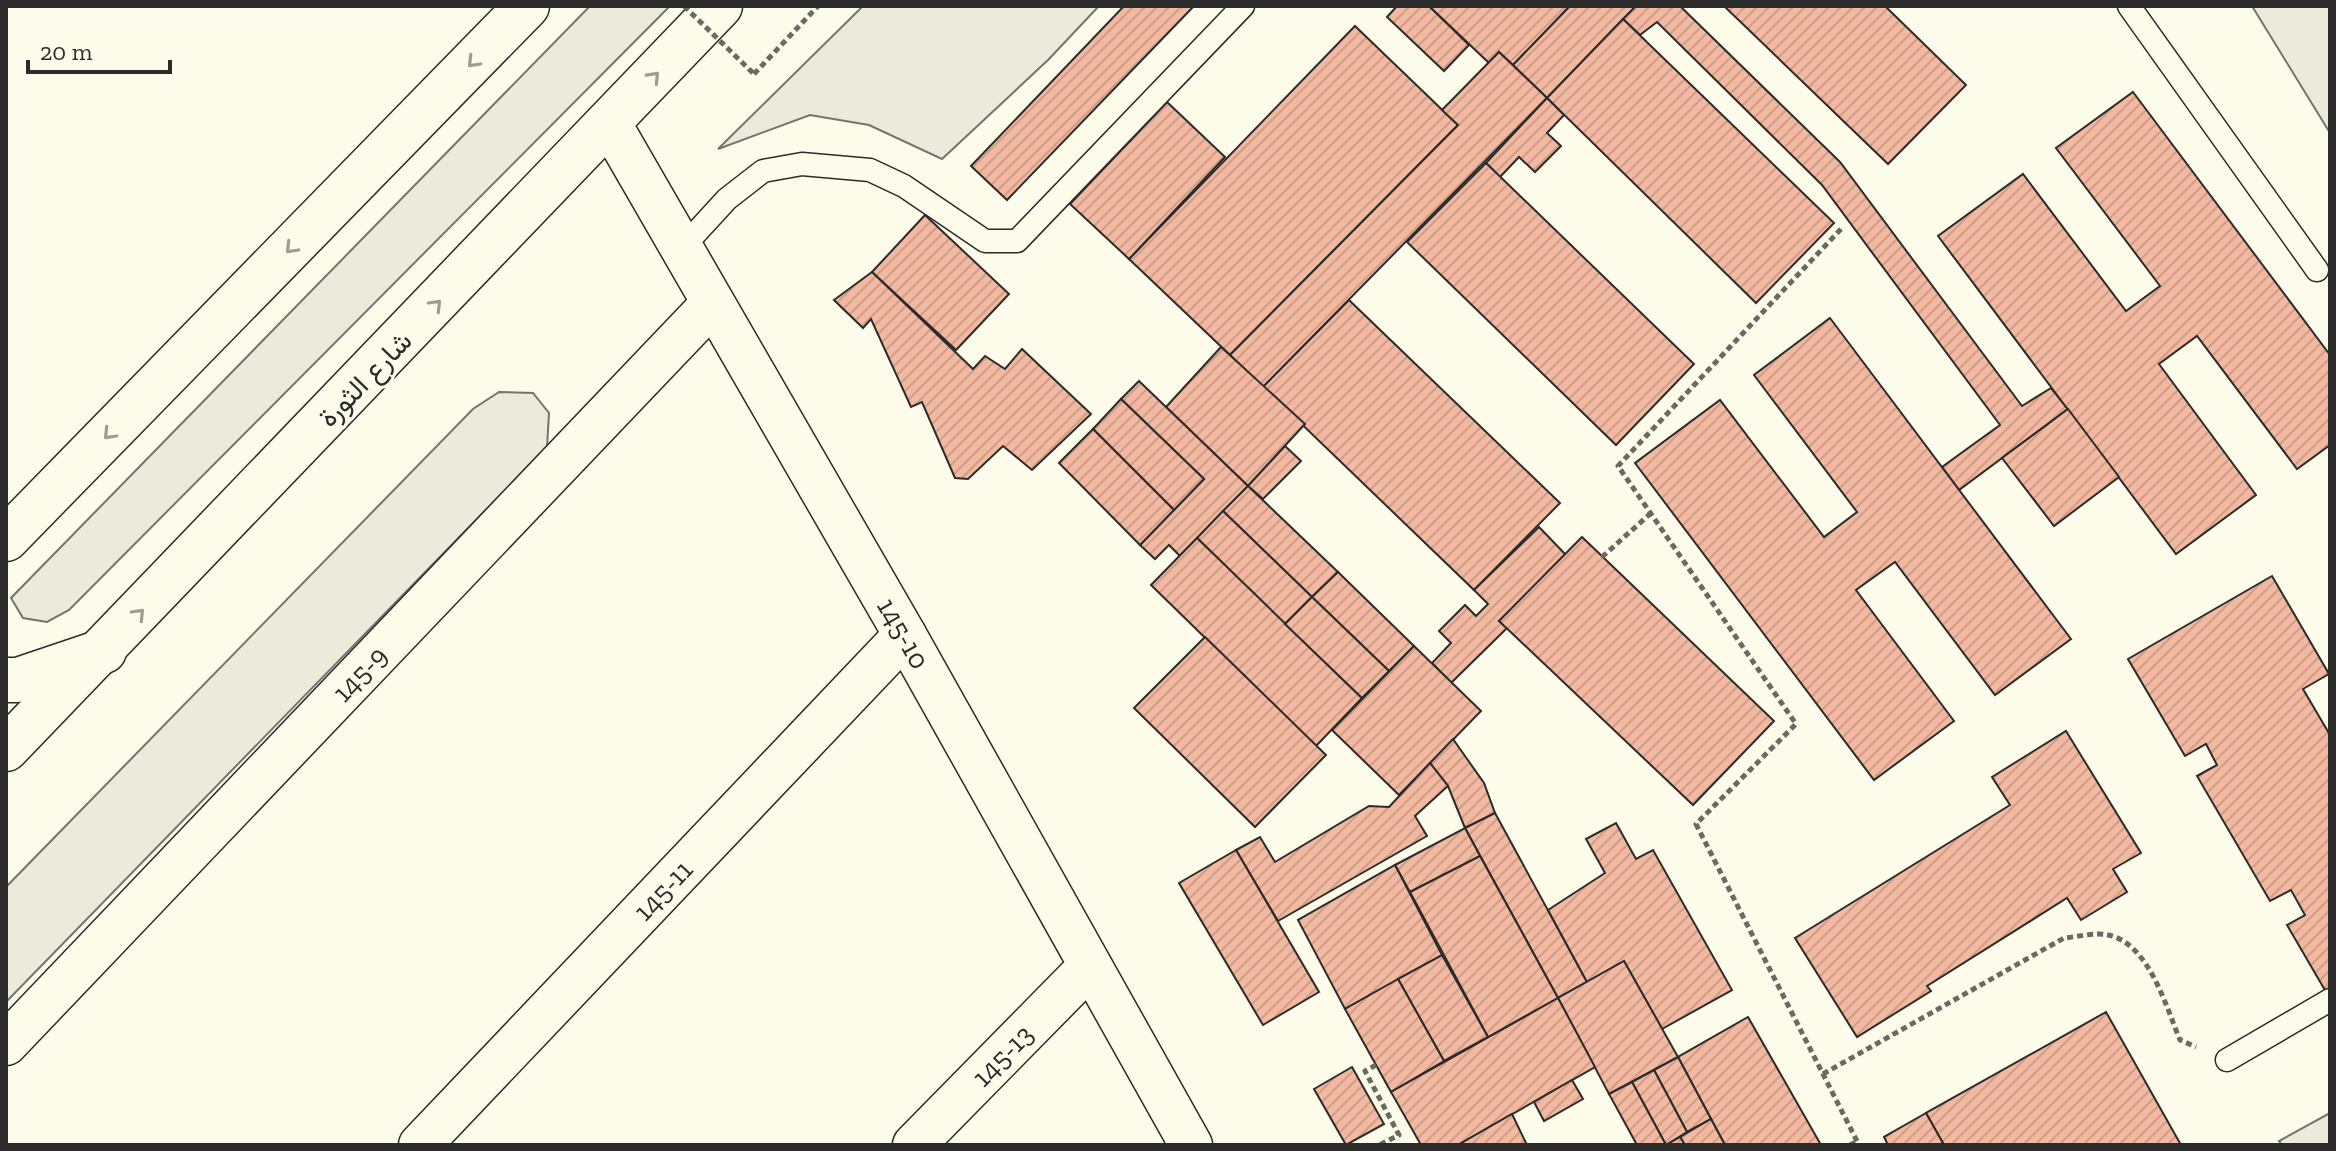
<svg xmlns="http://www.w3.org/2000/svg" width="2336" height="1151" font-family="'Zilla Slab',Vazirmatn,serif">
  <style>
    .green { fill: #ecebdb; stroke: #74746e; stroke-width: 2 }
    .parking { fill: #eceadb; stroke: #74746e; stroke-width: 2 }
    .building { fill: url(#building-hatch); stroke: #2b2b2b; stroke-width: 2 }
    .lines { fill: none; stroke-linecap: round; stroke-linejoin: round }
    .lane-casing { stroke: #2b2b2b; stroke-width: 25 }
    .street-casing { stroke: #2b2b2b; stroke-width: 45 }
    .secondary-casing { stroke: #2b2b2b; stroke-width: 47 }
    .primary-casing { stroke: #2b2b2b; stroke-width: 47 }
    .path { stroke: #6a6964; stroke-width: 5; stroke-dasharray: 6 4; stroke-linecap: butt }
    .lane { stroke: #fdfbea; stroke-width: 22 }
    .street { stroke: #fdfbea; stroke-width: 42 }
    .secondary { stroke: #fdfbea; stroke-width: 44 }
    .primary { stroke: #fdfbea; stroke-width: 44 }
    .path-bridge { stroke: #6a6964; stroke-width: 5; stroke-dasharray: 6 4; stroke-linecap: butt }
    .oneway { stroke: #9e9d94 }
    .labels { text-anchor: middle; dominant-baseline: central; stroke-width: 6; stroke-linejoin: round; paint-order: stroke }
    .street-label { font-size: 28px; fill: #2b2b2b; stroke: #fdfbea }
  </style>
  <defs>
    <pattern id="building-hatch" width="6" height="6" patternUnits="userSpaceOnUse" patternTransform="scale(2)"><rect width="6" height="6" fill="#f2b8a0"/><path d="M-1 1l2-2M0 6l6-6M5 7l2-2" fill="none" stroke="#d09e8a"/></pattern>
  </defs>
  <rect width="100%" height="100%" fill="#fdfbea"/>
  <g class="green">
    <polygon points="590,6 670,6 69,610 47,622 23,618 11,598"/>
    <polygon points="863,6 1099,6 1048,60 942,159 869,125 810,115 718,149"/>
    <polygon points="2252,6 2330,6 2330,133"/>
    <polygon points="499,392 533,393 549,413 547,447 6,1002 6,887 473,409"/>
  </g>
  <polygon class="parking" points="2330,1113 2330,1145 2282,1145 2279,1141"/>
  <g class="building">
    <polygon points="1124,6 1194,6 1007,200 971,166"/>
    <polygon points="1397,6 1429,6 1469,45 1444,71 1387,17"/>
    <polygon points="1429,6 1570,6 1513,65 1499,52 1489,63"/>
    <polygon points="1570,6 1636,6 1547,98 1513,65"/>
    <polygon points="1636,6 1680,6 1840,162 2022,406 2051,388 2068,409 1959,490 1942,467 2000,425 1822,185 1657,22 1640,35 1623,19"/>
    <polygon points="1724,6 1885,6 1966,85 1888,164"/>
    <polygon points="1623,19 1834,223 1756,303 1547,98"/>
    <polygon points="1355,26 1458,125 1230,355 1129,259"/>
    <polygon points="1499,52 1547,98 1263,387 1230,355 1458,125 1442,110"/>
    <polygon points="2133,92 2330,355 2330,445 2297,469 2197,336 2159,364 2256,495 2176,554 1938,236 2023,174 2126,311 2160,286 2056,148"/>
    <polygon points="1547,98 1564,115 1547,133 1561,146 1535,172 1519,157 1500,177 1486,163"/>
    <polygon points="1167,102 1225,157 1129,259 1070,204"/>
    <polygon points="1486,163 1694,364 1616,445 1407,242"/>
    <polygon points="925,215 1009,294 956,350 872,272"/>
    <polygon points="872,272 973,369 985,356 1005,369 1022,349 1091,414 1032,470 1003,446 968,479 955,478 922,402 911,407 871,319 863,328 834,300"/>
    <polygon points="1349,300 1560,503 1474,590 1263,387"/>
    <polygon points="1830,318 2071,639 1995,695 1895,562 1856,590 1954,721 1874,780 1635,463 1720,400 1824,537 1857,512 1754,375"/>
    <polygon points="1221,347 1305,424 1248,486 1166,407"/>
    <polygon points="1139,381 1248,486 1180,556 1169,545 1155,559 1140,545 1204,479 1121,399"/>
    <polygon points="1121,399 1204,479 1174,510 1093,429"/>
    <polygon points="2068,409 2119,477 2054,526 2002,458"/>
    <polygon points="1093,429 1174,510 1140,545 1059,463"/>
    <polygon points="1285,446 1301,461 1263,499 1248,486"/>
    <polygon points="1248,486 1338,572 1312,597 1223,511"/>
    <polygon points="1223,511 1312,597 1285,624 1197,538"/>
    <polygon points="1539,527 1566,555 1499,621 1507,628 1451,683 1432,663 1451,643 1439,631 1465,605 1476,616 1488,604 1474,590"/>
    <polygon points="1582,537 1774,721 1693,805 1499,621"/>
    <polygon points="1197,538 1362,698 1316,746 1151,585"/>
    <polygon points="1338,572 1414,646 1389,671 1312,597"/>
    <polygon points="2272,576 2329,674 2303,689 2330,735 2330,990 2326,992 2287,925 2305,915 2291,890 2270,901 2197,776 2217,765 2206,744 2185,756 2128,659"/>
    <polygon points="1312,597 1389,671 1362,698 1285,624"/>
    <polygon points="1205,637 1326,755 1255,827 1134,708"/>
    <polygon points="1414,646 1481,711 1399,795 1332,730"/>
    <polygon points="2066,731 2141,853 2113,869 2127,892 2081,920 2067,898 1927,986 1931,991 1857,1037 1795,938 2010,805 1992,777"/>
    <polygon points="1453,739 1484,783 1495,813 1465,828 1448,786 1430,763"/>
    <polygon points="1430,763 1448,786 1415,816 1427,836 1278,921 1236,850 1260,837 1275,862 1369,806 1389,807"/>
    <polygon points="1495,813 1587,982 1558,998 1465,828"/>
    <polygon points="1616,823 1636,859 1653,850 1732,990 1662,1029 1624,961 1587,982 1548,910 1605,873 1586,839"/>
    <polygon points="1465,828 1480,856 1410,892 1395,865"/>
    <polygon points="1236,850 1319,992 1263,1025 1179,883"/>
    <polygon points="1480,856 1558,998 1488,1037 1410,892"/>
    <polygon points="1395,865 1442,955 1345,1009 1298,920"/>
    <polygon points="1442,955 1488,1037 1444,1061 1398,979"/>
    <polygon points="1624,961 1678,1057 1609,1094 1558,998"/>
    <polygon points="1398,979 1444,1061 1391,1092 1345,1009"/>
    <polygon points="1558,998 1595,1067 1458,1145 1421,1145 1391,1092"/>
    <polygon points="2106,1012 2181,1145 1944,1145 1926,1113"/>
    <polygon points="1748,1017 1821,1145 1725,1145 1678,1057"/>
    <polygon points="1678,1057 1711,1119 1687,1132 1654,1070"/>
    <polygon points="1352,1067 1384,1124 1346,1145 1314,1089"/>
    <polygon points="1654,1070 1687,1132 1666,1145 1632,1082"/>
    <polygon points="1572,1080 1583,1099 1544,1121 1534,1102"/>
    <polygon points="1632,1082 1666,1145 1637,1145 1609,1094"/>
    <polygon points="1926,1113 1944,1145 1888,1145 1884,1137"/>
    <polygon points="1512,1114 1527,1145 1458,1145"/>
    <polygon points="1711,1119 1725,1145 1685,1145 1680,1137"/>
    <polygon points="1680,1137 1685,1145 1665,1145 1666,1145"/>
  </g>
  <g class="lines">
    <defs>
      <g id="lane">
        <polyline points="2129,6 2317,270"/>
        <polyline points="682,248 727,199 763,171 802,164 870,170 904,186 985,241 1017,241 1243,6"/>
        <polyline points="2227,1060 2330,1000"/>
      </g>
      <g id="street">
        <path id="s1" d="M610,124L905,635L1191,1145"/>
        <path id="s2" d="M6,1044L713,303"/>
        <path id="s3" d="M420,1145L905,635"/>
        <path id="s4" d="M914,1145L1090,966"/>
      </g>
      <polyline id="secondary" points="6,680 18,680 104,651"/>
      <g id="primary">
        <polyline points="6,539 527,6"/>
        <polyline points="6,749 720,6"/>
      </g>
    </defs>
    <use href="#lane" class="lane-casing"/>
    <use href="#street" class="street-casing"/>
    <use href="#secondary" class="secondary-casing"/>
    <use href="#primary" class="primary-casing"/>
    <g class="path">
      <polyline points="754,74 818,6"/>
      <polyline points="1841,229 1618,466 1796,724 1696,824 1859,1145"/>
      <polyline points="1602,557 1651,513"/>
      <polyline points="1376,1065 1365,1071 1399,1135 1379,1145"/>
      <path d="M1823,1074L2064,938C2077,937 2095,932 2108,935C2149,943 2166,1007 2180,1040L2196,1047"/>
      <polyline points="1850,1145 1858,1141"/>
    </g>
    <use href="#lane" class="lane"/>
    <use href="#street" class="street"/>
    <use href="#secondary" class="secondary"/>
    <use href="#primary" class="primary"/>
    <polyline class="path-bridge" points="684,6 754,74"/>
  </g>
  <defs><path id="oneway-chevron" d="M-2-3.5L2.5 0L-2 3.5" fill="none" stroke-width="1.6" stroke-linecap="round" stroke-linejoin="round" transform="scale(2)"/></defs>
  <g class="oneway">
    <use href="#oneway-chevron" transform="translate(473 62) rotate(134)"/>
    <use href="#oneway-chevron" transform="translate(654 77) rotate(-47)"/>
    <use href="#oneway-chevron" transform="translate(291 248) rotate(134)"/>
    <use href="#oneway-chevron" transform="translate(436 305) rotate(-46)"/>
    <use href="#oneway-chevron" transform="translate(109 434) rotate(134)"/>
    <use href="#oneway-chevron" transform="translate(139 614) rotate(-46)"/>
  </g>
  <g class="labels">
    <g class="street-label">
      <text transform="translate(365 379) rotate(-46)">شارع الثورة</text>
      <text stroke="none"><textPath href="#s1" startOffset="588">145-10</textPath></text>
      <text stroke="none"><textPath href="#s2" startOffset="512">145-9</textPath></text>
      <text stroke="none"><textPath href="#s3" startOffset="352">145-11</textPath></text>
      <text stroke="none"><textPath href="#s4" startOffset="126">145-13</textPath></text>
    </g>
  </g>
  <rect width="2336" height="1151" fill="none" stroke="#2b2b2b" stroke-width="16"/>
  <path d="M28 60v12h142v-12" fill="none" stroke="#2b2b2b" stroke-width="4"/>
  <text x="40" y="60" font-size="24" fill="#2b2b2b" stroke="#fdfbea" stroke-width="6" paint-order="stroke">20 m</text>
</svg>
